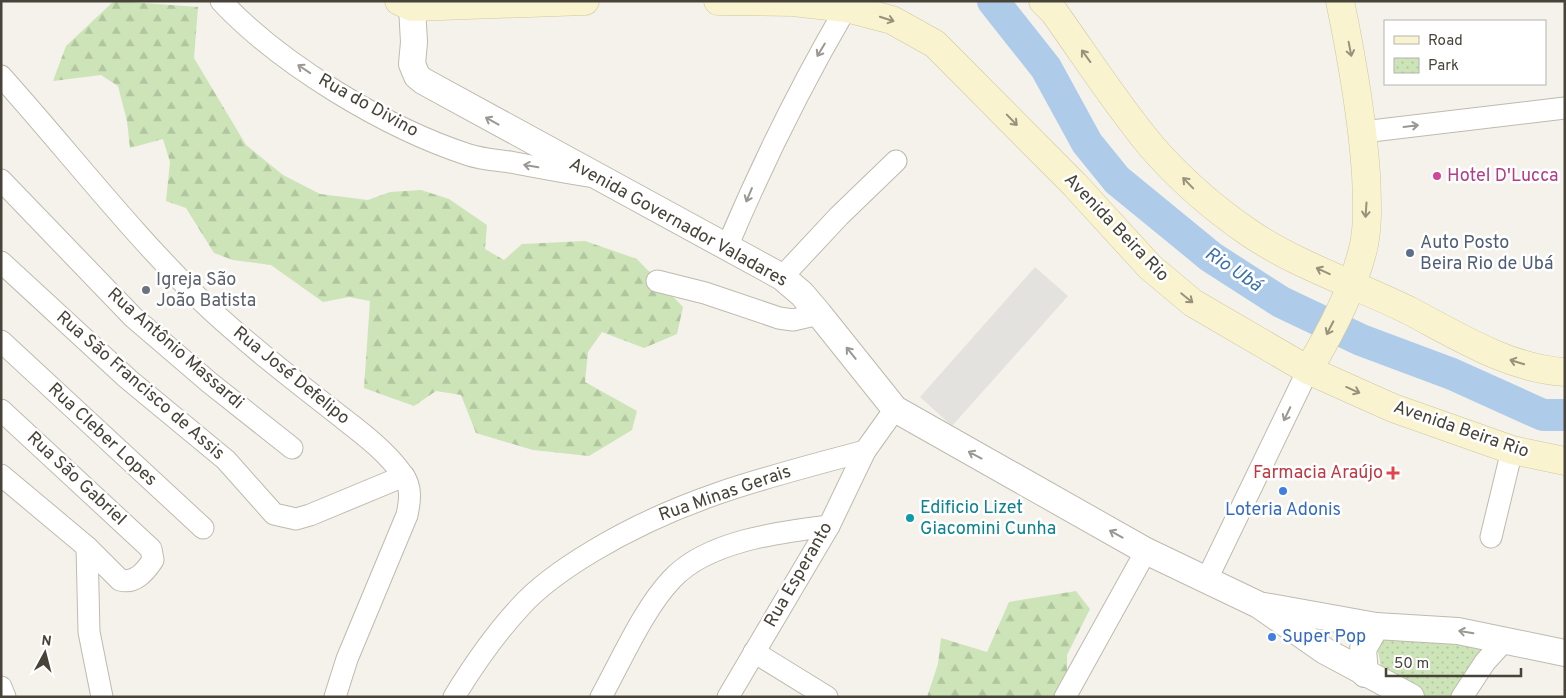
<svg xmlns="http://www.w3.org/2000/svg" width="1566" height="698" font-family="Overpass,sans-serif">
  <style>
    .forest { fill: url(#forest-firs) }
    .park { fill: url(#park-dots) }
    .parking { fill: #e3e2df }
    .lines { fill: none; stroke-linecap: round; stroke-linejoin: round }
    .river { stroke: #aeccea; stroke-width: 32 }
    .minor-casing { stroke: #bfbaae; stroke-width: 23 }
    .tertiary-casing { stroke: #bfbaae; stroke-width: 28 }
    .secondary-casing { stroke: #cfc79f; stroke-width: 29 }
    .minor { stroke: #fff; stroke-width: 21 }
    .tertiary { stroke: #fff; stroke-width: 26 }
    .secondary { stroke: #faf3cf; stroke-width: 28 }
    .oneway { stroke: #98927c }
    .oneway2 { stroke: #9a9892 }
    .hotel-dot { fill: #d1479c; stroke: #fff; stroke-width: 2 }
    .service-dot { fill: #5c6f8a; stroke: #fff; stroke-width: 2 }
    .worship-dot { fill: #6b7280; stroke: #fff; stroke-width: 2 }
    .health-dot { fill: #e0444e; stroke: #fff; stroke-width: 2 }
    .shop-dot { fill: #3f7fe0; stroke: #fff; stroke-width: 2 }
    .culture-dot { fill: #0f9aa8; stroke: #fff; stroke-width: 2 }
    .labels { text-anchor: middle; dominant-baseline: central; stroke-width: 5; stroke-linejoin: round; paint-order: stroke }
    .street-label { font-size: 18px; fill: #474339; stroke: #fff }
    .hotel-label { font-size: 18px; fill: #b23c85; stroke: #fff; text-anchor: start }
    .service-label { font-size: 18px; fill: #4e5e75; stroke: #fff; text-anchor: start }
    .worship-label { font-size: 18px; fill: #5b616d; stroke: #fff; text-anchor: start }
    .health-label { font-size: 18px; fill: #be3a42; stroke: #fff; text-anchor: end }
    .culture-label { font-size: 18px; fill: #0d838f; stroke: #fff; text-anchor: start }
    .shop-label { font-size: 18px; fill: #366cbe; stroke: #fff }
    .water-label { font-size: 19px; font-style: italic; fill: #3c72aa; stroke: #fff }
  </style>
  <defs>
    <pattern id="forest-firs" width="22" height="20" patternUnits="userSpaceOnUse" patternTransform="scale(1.25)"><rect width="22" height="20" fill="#cce4b8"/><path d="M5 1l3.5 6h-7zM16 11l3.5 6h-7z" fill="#b1c59f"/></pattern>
    <pattern id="park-dots" width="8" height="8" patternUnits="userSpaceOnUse" patternTransform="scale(1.25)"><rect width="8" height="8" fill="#cce4b8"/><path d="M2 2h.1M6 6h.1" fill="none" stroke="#b1c59f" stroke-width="1.8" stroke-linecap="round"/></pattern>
  </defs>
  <rect width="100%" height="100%" fill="#f4f2eb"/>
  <g class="forest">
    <polygon points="114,1 198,7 194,58 246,145 283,175 320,194 368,200 390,192 421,190 449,199 487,225 485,249 504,260 522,244 585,241 637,259 683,307 677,334 644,348 602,332 588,352 585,382 637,411 632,430 589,456 533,450 476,433 461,395 436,391 414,406 364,388 370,301 349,297 323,302 271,265 233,260 214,253 186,208 166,201 170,162 163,139 130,148 127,121 118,86 101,75 53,81 66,46"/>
    <polygon points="1076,591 1090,609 1067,655 1067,697 927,697 938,664 941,638 987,652 1009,602"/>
  </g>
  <polygon class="park" points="1380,636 1492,641 1458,697 1426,697 1382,671 1378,652"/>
  <polygon class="parking" points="1035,267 1068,296 952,426 920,397"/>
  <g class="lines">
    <polyline class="river" points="993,1 1046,68 1087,143 1117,180 1211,257 1281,302 1361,340 1452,374 1543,415 1565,415"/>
    <defs>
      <g id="minor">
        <path d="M221,1C281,65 386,128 469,155C481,159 496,160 510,162C536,167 562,172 589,176"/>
        <path d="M1,76C71,154 135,238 211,310C249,345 290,377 331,409C356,429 384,448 403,475C412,487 410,501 407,515L347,659L335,697"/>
        <polyline points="1363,132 1565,108"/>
        <polyline points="1,180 133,317 210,383 292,448"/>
        <path d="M727,247C762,164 801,85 846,8"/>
        <polyline points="1,262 128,379 226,460 274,514 296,519 310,515 404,476"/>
        <polyline points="782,277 839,216 896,161"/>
        <polyline points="657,281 705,293 779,318 793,320 819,314"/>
        <polyline points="1,341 203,528"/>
        <path d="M1,410L151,549L153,560C145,572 135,584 120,580L87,547L1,475"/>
        <polyline points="1491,537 1512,450"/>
        <polyline points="87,547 89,632 102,697"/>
        <polyline points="1206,581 1308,370"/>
        <polyline points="754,652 827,697"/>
        <polyline points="1,687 5,697"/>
        <path d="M454,697C474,664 495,634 521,606C541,584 568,566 593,551C681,498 767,477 865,451L895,409"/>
        <path d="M601,697C621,661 644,608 672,579C707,541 780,532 829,526"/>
        <polyline points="728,697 829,526 865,451"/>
        <polyline points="1065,697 1146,551"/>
        <polyline points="1462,697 1485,662 1505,640"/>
      </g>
      <g id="tertiary">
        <polyline points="412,7 414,42 412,64 417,76 423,81 782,277 802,294 819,314 895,409 1146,551 1259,605 1325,651 1411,697"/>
        <polyline points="1264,606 1376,626 1458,631 1565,653"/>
        <polyline points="1365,674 1363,649 1376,626"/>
      </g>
      <g id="secondary">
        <polyline points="399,1 412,7 585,1"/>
        <polyline points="718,1 793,2 846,8 892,20 935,44 1075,185 1150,267 1193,303 1308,370 1393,408 1512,450 1565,461"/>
        <path d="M1043,1L1054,12C1086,57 1117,105 1152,147C1180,179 1213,208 1248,232C1294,264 1357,285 1408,310C1456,335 1509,369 1565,372"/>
        <path d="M1308,370C1328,337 1352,291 1362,253C1369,228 1367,199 1366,174C1362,115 1352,59 1340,1"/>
      </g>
    </defs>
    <use href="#minor" class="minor-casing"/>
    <use href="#tertiary" class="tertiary-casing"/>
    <use href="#secondary" class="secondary-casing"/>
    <use href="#minor" class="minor"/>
    <use href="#tertiary" class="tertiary"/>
    <use href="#secondary" class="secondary"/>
  </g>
  <defs><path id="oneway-shaft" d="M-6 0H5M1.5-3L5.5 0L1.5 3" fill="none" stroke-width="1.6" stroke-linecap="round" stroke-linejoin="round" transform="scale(1.25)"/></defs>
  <g class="oneway">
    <use href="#oneway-shaft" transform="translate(887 19) rotate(18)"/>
    <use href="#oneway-shaft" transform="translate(1350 49) rotate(79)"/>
    <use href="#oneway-shaft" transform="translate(1086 56) rotate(-126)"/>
    <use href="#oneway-shaft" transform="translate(1012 120) rotate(46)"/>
    <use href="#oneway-shaft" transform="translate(1188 183) rotate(-134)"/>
    <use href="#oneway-shaft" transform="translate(1366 210) rotate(94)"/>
    <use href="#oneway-shaft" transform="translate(1323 271) rotate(-155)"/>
    <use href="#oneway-shaft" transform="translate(1187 298) rotate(39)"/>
    <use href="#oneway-shaft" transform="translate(1330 328) rotate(117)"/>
    <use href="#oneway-shaft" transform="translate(1517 362) rotate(-163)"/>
    <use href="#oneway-shaft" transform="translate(1353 390) rotate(24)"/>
  </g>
  <g class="oneway2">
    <use href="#oneway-shaft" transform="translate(821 50) rotate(121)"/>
    <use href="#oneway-shaft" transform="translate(304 69) rotate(-146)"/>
    <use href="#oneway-shaft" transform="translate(492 121) rotate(-151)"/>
    <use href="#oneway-shaft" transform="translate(1411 126) rotate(-7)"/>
    <use href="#oneway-shaft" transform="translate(531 166) rotate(-170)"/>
    <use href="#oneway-shaft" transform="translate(749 195) rotate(113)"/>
    <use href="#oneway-shaft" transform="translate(851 353) rotate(-129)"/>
    <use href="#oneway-shaft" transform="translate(1287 414) rotate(116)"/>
    <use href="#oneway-shaft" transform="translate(975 455) rotate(-152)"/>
    <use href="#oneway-shaft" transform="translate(1116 534) rotate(-151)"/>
    <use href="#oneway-shaft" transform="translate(1466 632) rotate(-171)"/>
  </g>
  <circle class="hotel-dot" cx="1437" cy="176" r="5"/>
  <circle class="service-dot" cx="1410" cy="253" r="5"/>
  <circle class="worship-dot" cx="146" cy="290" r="5"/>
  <path class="health-dot" d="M1390.5 465.5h5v5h5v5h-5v5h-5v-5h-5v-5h5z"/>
  <g class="shop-dot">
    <circle cx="1283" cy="491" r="5"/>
    <circle cx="1272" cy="637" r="5"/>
  </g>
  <circle class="culture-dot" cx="910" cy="518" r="5"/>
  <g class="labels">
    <g class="street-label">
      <text transform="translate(368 106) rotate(29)">Rua do Divino</text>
      <text transform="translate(678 223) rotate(29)">Avenida Governador Valadares</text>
      <text transform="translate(1116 228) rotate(46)">Avenida Beira Rio</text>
      <text transform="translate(175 349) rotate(41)">Rua Antônio Massardi</text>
      <text transform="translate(291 376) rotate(39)">Rua José Defelipo</text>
      <text transform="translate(140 386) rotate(41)">Rua São Francisco de Assis</text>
      <text transform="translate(1461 430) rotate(19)">Avenida Beira Rio</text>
      <text transform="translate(102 435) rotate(43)">Rua Cleber Lopes</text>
      <text transform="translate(76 479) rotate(43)">Rua São Gabriel</text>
      <text transform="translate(725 494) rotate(-19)">Rua Minas Gerais</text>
      <text transform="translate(799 575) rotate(-60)">Rua Esperanto</text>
    </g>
    <g class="hotel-label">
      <text x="1447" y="176">Hotel D'Lucca</text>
    </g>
    <g class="service-label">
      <text x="1420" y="243">Auto Posto<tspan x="1420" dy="21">Beira Rio de Ubá</tspan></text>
    </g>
    <g class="worship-label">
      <text x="156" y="280">Igreja São<tspan x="156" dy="21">João Batista</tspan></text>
    </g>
    <g class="health-label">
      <text x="1383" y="473">Farmacia Araújo</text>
    </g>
    <g class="culture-label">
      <text x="920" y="508">Edificio Lizet<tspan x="920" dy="21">Giacomini Cunha</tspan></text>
    </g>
    <g class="shop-label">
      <text x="1283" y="510">Loteria Adonis</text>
      <text x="1282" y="637" text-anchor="start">Super Pop</text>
    </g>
    <g class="water-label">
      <text transform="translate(1233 270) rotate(34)">Rio Ubá</text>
    </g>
  </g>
  <rect width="1566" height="698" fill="none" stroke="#474339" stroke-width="5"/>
  <rect x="1384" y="20" width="162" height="65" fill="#ffffff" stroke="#b5b4b0"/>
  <rect x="1394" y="36" width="25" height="8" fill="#faf3cf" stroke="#b5b4b0"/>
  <text x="1428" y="45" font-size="15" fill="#474339">Road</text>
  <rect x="1394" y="58" width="25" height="15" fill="url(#park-dots)" stroke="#b5b4b0"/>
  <text x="1428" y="70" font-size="15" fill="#474339">Park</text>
  <g transform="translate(45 653) rotate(7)" stroke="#ffffff" stroke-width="4" paint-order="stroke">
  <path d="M0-4L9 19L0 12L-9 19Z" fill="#474339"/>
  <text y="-8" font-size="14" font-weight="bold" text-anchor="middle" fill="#474339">N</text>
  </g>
  <path d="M1386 668v8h135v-8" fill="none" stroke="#474339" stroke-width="2.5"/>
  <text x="1394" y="668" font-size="15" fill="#474339" stroke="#ffffff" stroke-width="4" paint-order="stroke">50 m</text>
</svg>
